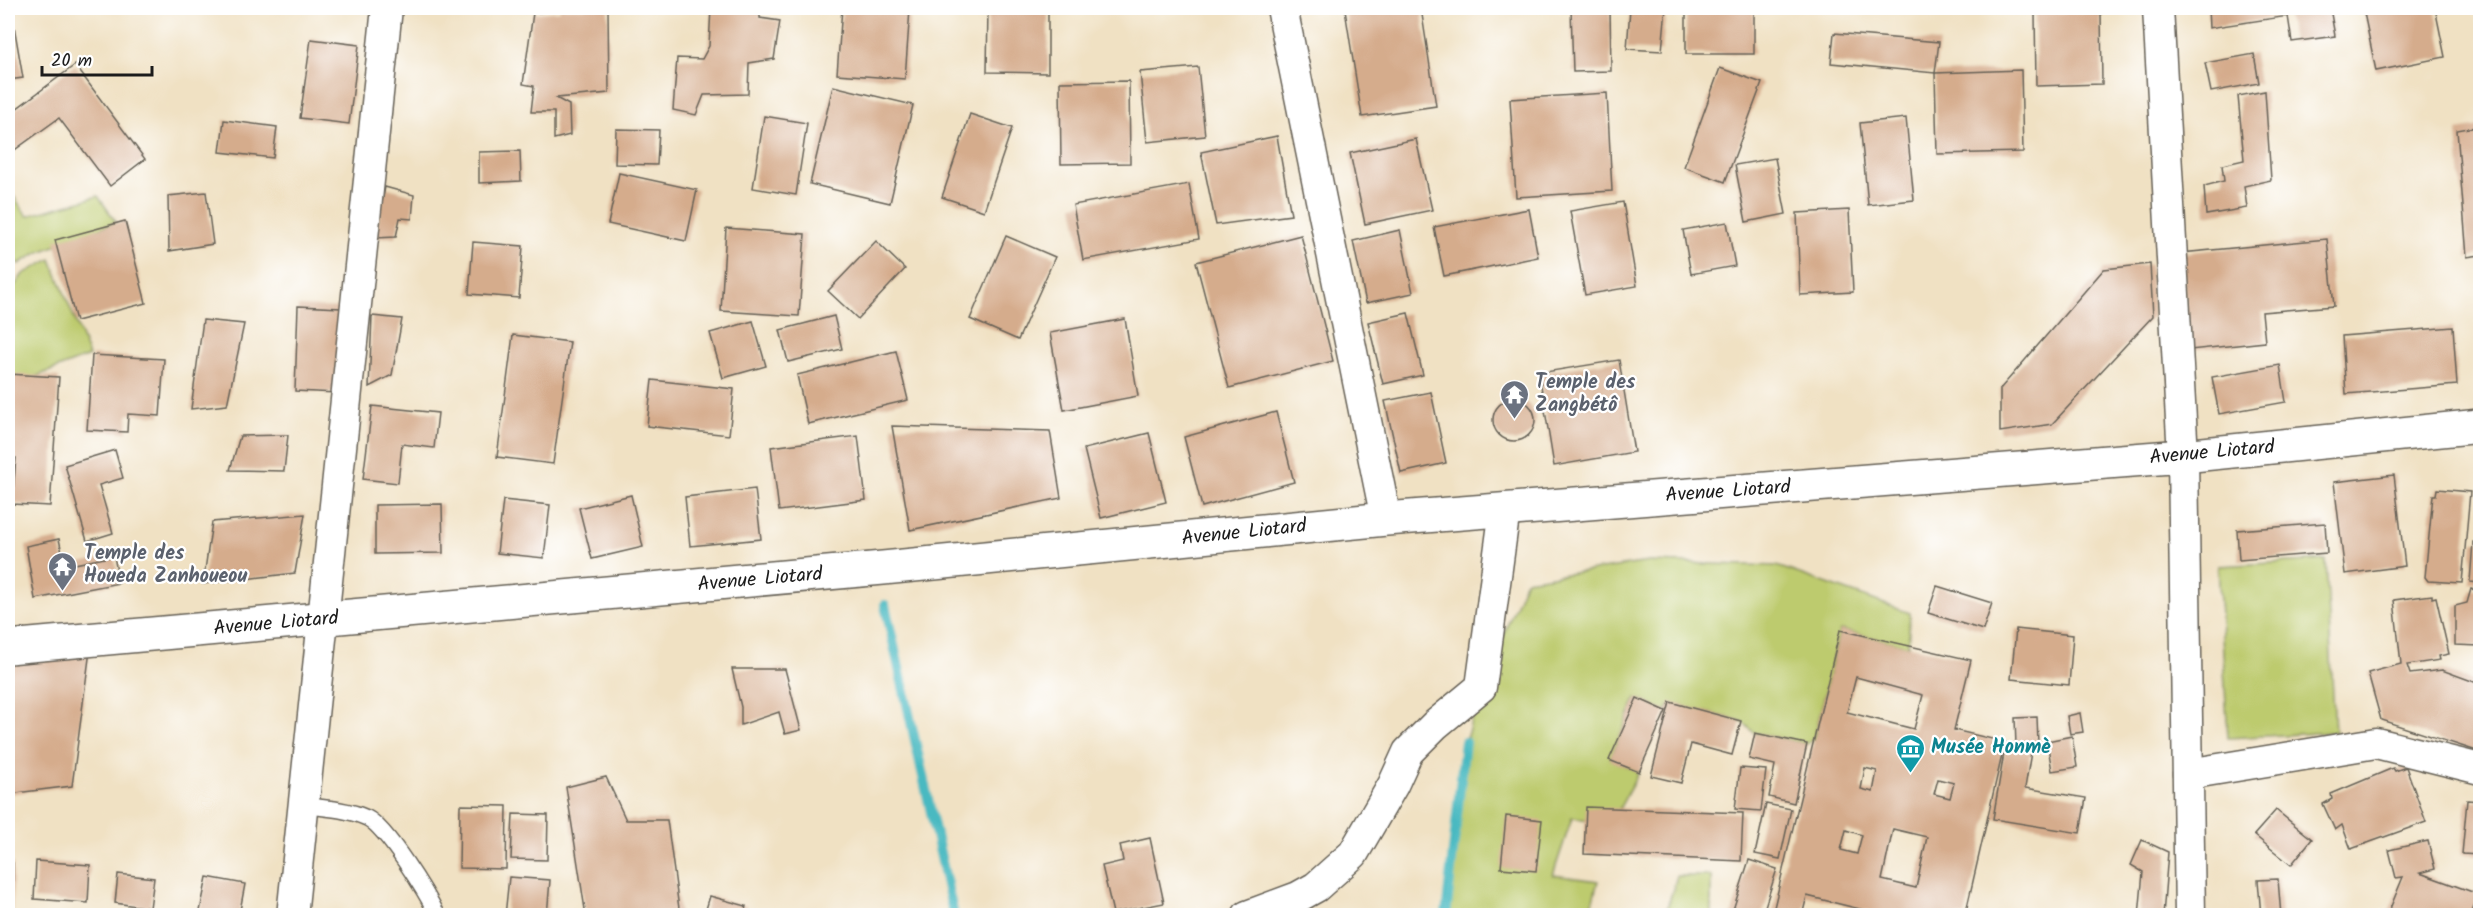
<svg xmlns="http://www.w3.org/2000/svg" width="2488" height="923" font-family="Kalam,sans-serif">
  <style>
    .green { fill: #bdcb6e; stroke: #6c7445; stroke-width: 1.5 }
    .lines { fill: none; stroke-linecap: round; stroke-linejoin: round }
    .stream { stroke: #4ab9c1; stroke-width: 10 }
    .building { fill: #d5ac8c; fill-rule: evenodd }
    .service-casing { stroke: #666156; stroke-width: 18 }
    .minor-casing { stroke: #666156; stroke-width: 33 }
    .tertiary-casing { stroke: #666156; stroke-width: 36 }
    .service { stroke: #fff; stroke-width: 15 }
    .minor { stroke: #fff; stroke-width: 30 }
    .tertiary { stroke: #fff; stroke-width: 33 }
    .labels { text-anchor: middle; dominant-baseline: central; stroke-width: 4.5; stroke-linejoin: round; paint-order: stroke }
    .worship-label { font-size: 20px; font-weight: bold; fill: #5b616d; stroke: #fff; text-anchor: start }
    .street-label { font-size: 20px; fill: #1c1c1c; stroke: #fff }
    .culture-label { font-size: 20px; font-weight: bold; fill: #0d838f; stroke: #fff; text-anchor: start }
  </style>
  <rect width="100%" height="100%" fill="#fff"/>
  <filter id="ink" filterUnits="userSpaceOnUse"><feTurbulence type="fractalNoise" baseFrequency=".0167" numOctaves="2"/><feDisplacementMap in="SourceGraphic" scale="12" xChannelSelector="R" yChannelSelector="G"/><feConvolveMatrix kernelMatrix="1 2 1 2 8 2 1 2 1" color-interpolation-filters="sRGB"/></filter>
  <filter id="wash" filterUnits="userSpaceOnUse"><feTurbulence type="fractalNoise" baseFrequency=".008" numOctaves="4" result="noise"/><feDisplacementMap in="SourceGraphic" scale="24" xChannelSelector="R" yChannelSelector="G"/><feGaussianBlur stdDeviation="1.35" result="paint"/><feColorMatrix in="noise" values="0 0 0 0 0 0 0 0 0 0 0 0 0 0 0 0 0 1.4 0 .05"/><feComposite in="paint" operator="in"/></filter>
  <g filter="url(#wash)">
    <rect width="100%" height="100%" fill="#f0e1c3"/>
    <g class="green">
      <polygon points="8,188 27,216 98,196 116,222 37,253 19,264 8,256"/>
      <polygon points="51,259 89,356 16,384 8,365 8,295 23,274"/>
      <polygon points="2326,560 2335,732 2228,738 2218,566"/>
      <polygon points="1649,562 1777,566 1910,613 1908,646 1840,630 1814,739 1807,744 1755,733 1741,721 1671,703 1666,711 1636,698 1610,759 1639,772 1612,822 1572,818 1553,875 1598,881 1589,915 1446,916 1465,742 1482,687 1526,580"/>
      <polygon points="1677,876 1711,876 1711,915 1665,915"/>
    </g>
    <g class="lines">
      <g class="stream">
        <polyline points="885,605 954,916"/>
        <polyline points="1446,916 1465,742"/>
      </g>
    </g>
    <g id="blocks">
      <g class="building">
        <polygon points="8,8 11,8 23,78 8,80"/>
        <polygon points="560,8 608,8 609,93 556,98 569,105 570,135 554,139 554,112 531,112 534,86 523,84 533,13 560,11"/>
        <polygon points="711,8 760,8 760,18 780,21 774,59 749,63 748,94 704,95 696,115 673,110 677,58 702,59 709,46"/>
        <polygon points="842,8 910,9 905,79 837,74"/>
        <polygon points="988,8 1048,8 1048,73 987,72"/>
        <polygon points="1361,8 1421,8 1436,106 1362,117 1345,10"/>
        <polygon points="1571,8 1610,8 1611,71 1573,72"/>
        <polygon points="1630,8 1666,8 1662,51 1627,49"/>
        <rect x="1686" y="8" width="68" height="46"/>
        <polygon points="2208,8 2330,8 2335,36 2292,42 2288,16 2209,28"/>
        <polygon points="2363,8 2435,8 2445,57 2376,71"/>
        <polygon points="2101,12 2102,84 2036,86 2035,13"/>
        <polygon points="1834,33 1939,42 1935,73 1831,63"/>
        <polygon points="311,39 359,45 349,124 300,118"/>
        <polygon points="2254,54 2259,83 2211,92 2205,63"/>
        <polygon points="75,65 145,159 110,186 59,118 9,154 8,151 8,115"/>
        <polygon points="1198,67 1205,136 1147,142 1140,72"/>
        <polygon points="1720,68 1762,83 1725,182 1684,167"/>
        <polygon points="2021,70 2023,152 1937,154 1935,73"/>
        <polygon points="1129,81 1130,163 1061,164 1060,82"/>
        <polygon points="833,86 913,105 890,203 810,184"/>
        <polygon points="2265,91 2271,180 2244,186 2247,208 2206,215 2204,186 2224,181 2222,165 2244,160 2238,96"/>
        <polygon points="1607,93 1612,191 1516,197 1510,99"/>
        <polygon points="970,114 1012,128 984,211 942,197"/>
        <polygon points="764,116 807,123 796,195 753,188"/>
        <polygon points="1906,118 1914,200 1868,205 1860,123"/>
        <polygon points="224,120 277,127 273,158 220,152"/>
        <polygon points="2480,126 2480,255 2467,257 2457,130"/>
        <polygon points="616,129 659,130 657,165 615,164"/>
        <polygon points="1277,136 1291,215 1216,225 1201,152"/>
        <polygon points="1416,139 1432,210 1365,224 1350,153"/>
        <polygon points="520,151 521,181 479,183 479,152"/>
        <polygon points="1775,158 1786,214 1746,222 1735,165"/>
        <polygon points="619,173 697,190 686,241 608,224"/>
        <polygon points="1189,184 1199,239 1083,260 1073,205"/>
        <polygon points="385,187 414,195 412,219 400,218 396,237 375,238"/>
        <polygon points="206,192 213,244 169,251 168,196"/>
        <polygon points="1623,202 1637,286 1585,295 1570,211"/>
        <polygon points="1529,209 1538,257 1444,276 1434,227"/>
        <polygon points="1849,210 1853,292 1800,295 1797,213"/>
        <polygon points="125,221 146,303 76,321 55,240"/>
        <polygon points="1727,222 1735,266 1691,274 1683,230"/>
        <polygon points="726,228 805,234 799,316 721,311"/>
        <polygon points="1400,230 1413,293 1366,303 1353,241"/>
        <polygon points="1301,235 1333,361 1229,388 1196,262"/>
        <polygon points="1006,236 1055,257 1018,340 970,319"/>
        <polygon points="2327,239 2334,306 2262,312 2265,342 2190,350 2181,253"/>
        <polygon points="876,241 905,269 858,319 828,291"/>
        <polygon points="473,242 523,246 519,298 469,294"/>
        <polygon points="8,259 9,259 11,311 8,311"/>
        <polygon points="2150,264 2153,316 2052,424 2000,432 2000,389 2104,269"/>
        <polygon points="298,306 341,308 337,393 295,391"/>
        <polygon points="1408,313 1423,375 1383,384 1368,322"/>
        <polygon points="372,316 402,319 392,375 369,387"/>
        <polygon points="834,316 842,349 788,362 780,330"/>
        <polygon points="1125,319 1138,396 1064,410 1050,333"/>
        <polygon points="203,320 244,324 227,405 191,409"/>
        <polygon points="753,321 766,366 723,378 710,333"/>
        <polygon points="2453,327 2457,385 2346,394 2342,336"/>
        <polygon points="513,335 570,342 553,464 497,457"/>
        <polygon points="896,351 908,400 808,424 797,375"/>
        <polygon points="92,355 164,359 160,416 128,414 127,432 87,430"/>
        <polygon points="1619,360 1634,452 1554,466 1539,373"/>
        <polygon points="2280,365 2286,402 2219,414 2212,377"/>
        <polygon points="8,374 59,377 50,506 12,504 16,458 8,457"/>
        <polygon points="652,380 734,389 729,435 647,426"/>
        <polygon points="1431,392 1446,463 1401,473 1385,401"/>
        <circle cx="1514" cy="420" r="21"/>
        <polygon points="372,406 438,413 434,448 402,444 398,483 363,479"/>
        <polygon points="1276,412 1294,482 1202,507 1184,437"/>
        <polygon points="892,426 1050,431 1061,498 910,530"/>
        <polygon points="1149,433 1166,502 1101,518 1084,449"/>
        <polygon points="288,435 284,471 230,470 240,436"/>
        <polygon points="858,436 866,500 779,511 771,447"/>
        <polygon points="115,450 123,478 99,485 113,533 87,541 65,465"/>
        <polygon points="2394,475 2405,566 2345,574 2334,482"/>
        <polygon points="755,489 761,539 690,546 685,497"/>
        <polygon points="2437,489 2470,492 2462,583 2428,581 2425,577 2433,495 2436,495"/>
        <polygon points="631,495 643,547 592,559 579,508"/>
        <polygon points="503,500 550,505 544,558 497,553"/>
        <polygon points="442,504 443,553 375,554 375,505"/>
        <polygon points="305,514 295,573 203,584 212,522"/>
        <polygon points="2325,523 2327,553 2239,560 2237,530"/>
        <polygon points="59,539 65,566 114,556 119,583 35,599 26,546"/>
        <polygon points="2473,542 2480,542 2480,583 2470,582"/>
        <polygon points="1937,586 1992,603 1983,630 1928,613"/>
        <polygon points="2471,589 2480,591 2480,646 2455,645 2455,606 2467,603"/>
        <polygon points="2432,595 2432,598 2436,597 2449,654 2439,656 2440,660 2407,665 2410,674 2442,670 2480,684 2480,752 2381,720 2368,673 2401,664 2394,600"/>
        <polygon points="2016,629 2073,635 2069,685 2011,679"/>
        <path d="M1840,630L1971,660L1954,730L2005,742L1965,916H1888L1807,896L1802,916H1772ZM1856,677L1923,695L1914,729L1847,712ZM1865,768L1877,771L1873,792L1861,789ZM1938,779L1954,783L1950,798L1934,794ZM1893,829L1927,837L1916,888L1882,880ZM1846,830L1862,835L1857,854L1841,850Z"/>
        <polygon points="91,643 72,786 8,794 8,655"/>
        <polygon points="732,669 785,669 801,730 785,734 779,712 741,725 741,707"/>
        <polygon points="1637,698 1666,711 1639,772 1609,760"/>
        <polygon points="1670,702 1741,721 1732,755 1691,744 1681,783 1651,776"/>
        <polygon points="2080,713 2083,732 2070,734 2067,716"/>
        <polygon points="2037,717 2038,744 2016,745 2015,718"/>
        <polygon points="1755,733 1807,744 1794,803 1769,797 1775,765 1749,759"/>
        <polygon points="2072,736 2077,767 2052,771 2047,741"/>
        <polygon points="2005,747 2031,752 2025,788 2086,798 2080,833 1993,819"/>
        <polygon points="2406,767 2426,822 2351,849 2342,825 2335,830 2323,804 2332,799 2331,794 2393,768 2395,771"/>
        <polygon points="1740,768 1766,770 1761,811 1735,809"/>
        <polygon points="606,777 626,820 667,820 680,916 586,916 566,787"/>
        <polygon points="2467,800 2480,801 2480,855 2462,854"/>
        <polygon points="1766,804 1791,809 1780,859 1755,854"/>
        <polygon points="460,805 507,806 506,869 459,868"/>
        <polygon points="1586,807 1743,813 1741,861 1584,854"/>
        <polygon points="2276,810 2312,839 2291,865 2254,835"/>
        <polygon points="513,814 548,815 547,860 511,859"/>
        <polygon points="1506,816 1542,820 1536,871 1501,868"/>
        <polygon points="1150,838 1164,903 1113,913 1102,866 1123,861 1120,845"/>
        <polygon points="2142,840 2168,852 2163,916 2139,916 2143,872 2131,865"/>
        <polygon points="2428,841 2435,869 2420,873 2478,894 2471,916 2387,916 2403,877 2396,878 2389,850"/>
        <polygon points="1749,860 1777,869 1762,916 1731,916"/>
        <polygon points="36,861 90,865 88,903 34,899"/>
        <polygon points="8,863 13,863 12,910 8,910"/>
        <polygon points="118,874 154,878 150,908 115,903"/>
        <polygon points="207,877 245,884 239,916 199,916"/>
        <polygon points="509,877 550,880 547,916 505,916"/>
        <polygon points="2278,879 2281,916 2261,916 2258,880"/>
        <polygon points="710,896 746,906 744,916 704,916"/>
      </g>
    </g>
  </g>
  <g filter="url(#ink)">
    <use href="#blocks" fill-opacity="0" stroke="#666156" stroke-width="1.5"/>
    <g class="lines">
      <defs>
        <path id="service" d="M304,806C326,808 347,809 367,818C387,828 427,894 438,916"/>
        <g id="minor">
          <polyline points="1282,8 1386,519"/>
          <polyline points="2158,8 2183,456 2190,916"/>
          <polyline points="2188,774 2376,743 2480,769"/>
          <polyline points="292,916 387,8"/>
          <polyline points="1247,916 1298,897 1316,887 1353,854 1393,785 1408,752 1435,725 1481,687 1505,509"/>
        </g>
        <polyline id="tertiary" points="8,647 883,568 1386,519 2183,456 2480,426"/>
      </defs>
      <use href="#service" class="service-casing"/>
      <use href="#minor" class="minor-casing"/>
      <use href="#tertiary" class="tertiary-casing"/>
      <use href="#service" class="service"/>
      <use href="#minor" class="minor"/>
      <use href="#tertiary" class="tertiary"/>
    </g>
  </g>
  <defs>
    <symbol id="temple-pin" viewBox="-11 -11 22 30"><path d="M0 17L-7.5 6A9.5 9.5 0 1 1 7.5 6Z" fill="#6b7280" stroke="#fff"/><path d="M0-6L5-2H3V0L6.5 2.5H4V6H1.5V3h-3V6H-4V2.5H-6.5L-3 0V-2H-5Z" fill="#fff"/></symbol>
    <symbol id="museum-pin" viewBox="-11 -11 22 30"><path d="M0 17L-7.5 6A9.5 9.5 0 1 1 7.5 6Z" fill="#0f9aa8" stroke="#fff"/><path d="M0-6L6-3V-2H-6V-3ZM-5-1h2V3h-2ZM-1-1h2V3h-2ZM3-1h2V3H3ZM-6 4H6V6H-6Z" fill="#fff"/></symbol>
  </defs>
  <g fill-rule="evenodd">
    <use href="#temple-pin" x="1498" y="378" width="33" height="45"/>
    <use href="#temple-pin" x="46" y="550" width="33" height="45"/>
    <use href="#museum-pin" x="1894" y="732" width="33" height="45"/>
  </g>
  <g class="labels">
    <g class="worship-label">
      <text x="1535" y="383">Temple des<tspan x="1535" dy="23">Zangbétô</tspan></text>
      <text x="84" y="554">Temple des<tspan x="84" dy="23">Houeda Zanhoueou</tspan></text>
    </g>
    <g class="street-label">
      <text transform="translate(2212 453) rotate(-5)">Avenue Liotard</text>
      <text transform="translate(1728 492) rotate(-4)">Avenue Liotard</text>
      <text transform="translate(1244 533) rotate(-6)">Avenue Liotard</text>
      <text transform="translate(760 580) rotate(-5)">Avenue Liotard</text>
      <text transform="translate(276 624) rotate(-5)">Avenue Liotard</text>
    </g>
    <g class="culture-label">
      <text x="1931" y="748">Musée Honmè</text>
    </g>
  </g>
  <rect width="2488" height="923" fill="none" stroke="#fff" stroke-width="30"/>
  <path d="M42 66v9h110v-9" fill="none" stroke="#1c1c1c" stroke-width="3"/>
  <text x="51" y="66" font-size="18" fill="#1c1c1c" stroke="#ffffff" stroke-width="4.5" paint-order="stroke">20 m</text>
</svg>
